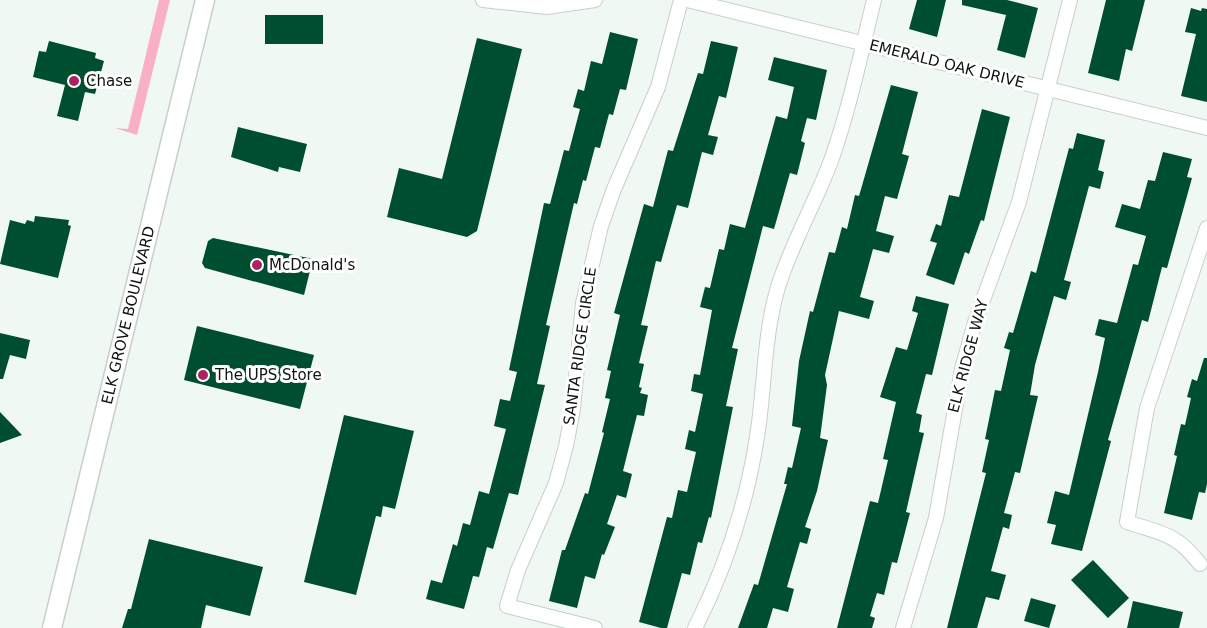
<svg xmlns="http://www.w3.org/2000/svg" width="1207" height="628" font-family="'DejaVu Sans',sans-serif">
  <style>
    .green { fill: #f9afc6 }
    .building { fill: #004e30 }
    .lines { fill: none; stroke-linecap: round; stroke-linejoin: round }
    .street-casing { stroke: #c7cfca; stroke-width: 16 }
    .secondary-casing { stroke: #c7cfca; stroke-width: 21 }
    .street { stroke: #fff; stroke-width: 14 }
    .secondary { stroke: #fff; stroke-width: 18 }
    .poi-dot { fill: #ad2162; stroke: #fff; stroke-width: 2 }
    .labels { text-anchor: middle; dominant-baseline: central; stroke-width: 6; stroke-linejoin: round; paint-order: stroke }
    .street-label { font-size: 15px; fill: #0f1210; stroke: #fff }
    .poi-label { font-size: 15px; fill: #0f1210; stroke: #fff; text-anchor: start }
  </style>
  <rect width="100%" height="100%" fill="#f0f8f3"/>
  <polygon class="green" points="159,0 170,0 137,135 115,128 128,129"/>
  <g class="building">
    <polygon points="917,0 946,0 937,37 909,29"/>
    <polygon points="962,0 1007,0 1038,8 1025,58 997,50 1006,15 962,5"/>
    <polygon points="1106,0 1145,0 1132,51 1126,49 1119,81 1088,73"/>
    <polygon points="1191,8 1201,11 1202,8 1207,9 1207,102 1181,96 1196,34 1185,32"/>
    <rect x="265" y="15" width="58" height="29"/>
    <polygon points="610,32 638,39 626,90 620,89 613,115 609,114 600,148 595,147 586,181 583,180 577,204 574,203 546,325 550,326 537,384 545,385 518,495 509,493 493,549 487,547 479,577 473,576 464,609 426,599 431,580 442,583 453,544 457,546 463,523 470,525 479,491 489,494 506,429 494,426 500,399 510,401 517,372 509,370 544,203 550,204 564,150 569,151 580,109 573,107 578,89 584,91 591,61 602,64"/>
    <polygon points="477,38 522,49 477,231 467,237 387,217 399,168 442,179"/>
    <polygon points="49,41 96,53 95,58 104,61 95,94 85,92 78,121 57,116 65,85 33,77 39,51 46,52"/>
    <polygon points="711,41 738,47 726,98 719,96 708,135 718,137 713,155 702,152 688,208 677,205 661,262 656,261 641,325 648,326 639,363 644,364 639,387 642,388 640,393 648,395 644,416 637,415 623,471 632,474 626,498 617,495 607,524 615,527 604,555 602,554 595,579 585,576 577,608 549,601 562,550 565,550 585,493 588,494 604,433 602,432 610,399 605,398 611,371 607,370 620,315 614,313 644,204 653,207 668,150 673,151 698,73 703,74"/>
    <polygon points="774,57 827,70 816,120 807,118 801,141 805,143 797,175 790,173 774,229 763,226 732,348 738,349 726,406 733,407 711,518 709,517 702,543 698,542 690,575 682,573 667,628 661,628 639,622 667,517 672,518 678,490 687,492 696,452 685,449 689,430 695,432 703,394 691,391 694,374 700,375 712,310 700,307 705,287 710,288 719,249 724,250 730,224 745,228 776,116 787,119 794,87 768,80"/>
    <polygon points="891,85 918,92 902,154 909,156 897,199 885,196 876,231 894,236 889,253 873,249 860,297 874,301 869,319 839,311 825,375 827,385 820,438 828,440 817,491 805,527 811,529 807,544 800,542 787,587 794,589 788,612 773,608 767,628 738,628 754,584 758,585 787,484 784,484 788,467 792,468 801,428 792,426 799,361 810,311 813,312 829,252 835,253 842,227 847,229 855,195 859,196"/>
    <polygon points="982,109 1010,117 984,221 981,220 969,254 965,252 954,285 926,275 937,243 930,241 936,224 941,226 949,195 959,197"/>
    <polygon points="238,127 307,144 300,172 279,167 278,172 231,157"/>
    <polygon points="1077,133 1105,140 1098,170 1104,172 1100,189 1089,186 1064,280 1071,282 1066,300 1054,296 1035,365 1030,395 1038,396 1020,473 1015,472 1004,513 1012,515 1009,529 1003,527 991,571 1006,575 999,600 986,597 977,628 947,628 986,473 982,472 989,440 985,439 995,390 1001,391 1010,350 1004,348 1009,332 1013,333 1031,271 1036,273 1069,148 1073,149"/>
    <polygon points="1163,152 1192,159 1187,177 1192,178 1167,268 1162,267 1148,322 1142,320 1108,440 1111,441 1082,551 1051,544 1056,525 1047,523 1055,491 1069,495 1098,372 1105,338 1095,335 1099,319 1117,323 1133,264 1138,265 1146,236 1115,227 1122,204 1140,209 1148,180 1155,181"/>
    <polygon points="35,216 69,220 68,225 71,226 58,278 0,264 10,220 25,224 27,220 34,222"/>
    <polygon points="213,238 313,259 304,295 205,268 202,263 208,241"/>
    <polygon points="916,296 949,304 932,375 926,374 916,413 922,415 919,432 924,433 906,512 910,513 897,563 892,562 884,595 877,593 870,616 875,618 872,628 837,628 870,501 878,503 888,460 883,459 896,402 880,397 896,347 907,350 918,313 912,311"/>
    <polygon points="197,326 314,355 300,409 184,380"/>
    <polygon points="0,333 30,340 26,359 10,355 3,379 0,379"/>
    <polygon points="1204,358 1207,358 1207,484 1205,493 1199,492 1192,520 1164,513 1177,456 1174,455 1181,424 1185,425 1191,398 1187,397 1192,379 1197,381"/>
    <polygon points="0,412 22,435 0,443"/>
    <polygon points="344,415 414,431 395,509 383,506 381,517 376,516 356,595 304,582"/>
    <polygon points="149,539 263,567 250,616 206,605 201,628 122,628 128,609 131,609"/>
    <polygon points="1093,560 1129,598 1108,618 1071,580"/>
    <polygon points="1031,598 1056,605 1049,628 1024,621"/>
    <polygon points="1133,601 1183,612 1179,628 1127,628"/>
  </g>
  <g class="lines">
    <defs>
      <g id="street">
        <polyline points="483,0 547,7 595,0"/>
        <polyline points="687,0 1207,128"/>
        <path d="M1200,564C1176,533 1163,534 1127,522L1147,408L1207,228"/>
        <polyline points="595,628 507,606 518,570 556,483 566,446 573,409 583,303 601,226 614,189 658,87 681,0"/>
        <path d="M695,628C727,565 748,500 758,430C765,382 764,335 778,287C792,242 816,202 832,158C850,106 861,53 874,0"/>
        <polyline points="903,628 936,518 962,369 976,319 1019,202 1070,0"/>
      </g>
      <g id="secondary">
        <path id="s1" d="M52,628L205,0"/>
      </g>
    </defs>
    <use href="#street" class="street-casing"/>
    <use href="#secondary" class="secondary-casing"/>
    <use href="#street" class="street"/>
    <use href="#secondary" class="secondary"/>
  </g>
  <g class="poi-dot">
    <circle cx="74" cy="81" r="6"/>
    <circle cx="257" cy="265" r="6"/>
    <circle cx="203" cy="375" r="6"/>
  </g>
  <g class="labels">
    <g class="street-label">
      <text transform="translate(947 64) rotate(14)">EMERALD OAK DRIVE</text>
      <text stroke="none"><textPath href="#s1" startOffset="322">ELK GROVE BOULEVARD</textPath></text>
      <text transform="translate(580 346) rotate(-82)">SANTA RIDGE CIRCLE</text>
      <text transform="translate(968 356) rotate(-75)">ELK RIDGE WAY</text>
    </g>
    <g class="poi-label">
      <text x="86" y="81">Chase</text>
      <text x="269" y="265">McDonald's</text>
      <text x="215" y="375">The UPS Store</text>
    </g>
  </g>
</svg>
